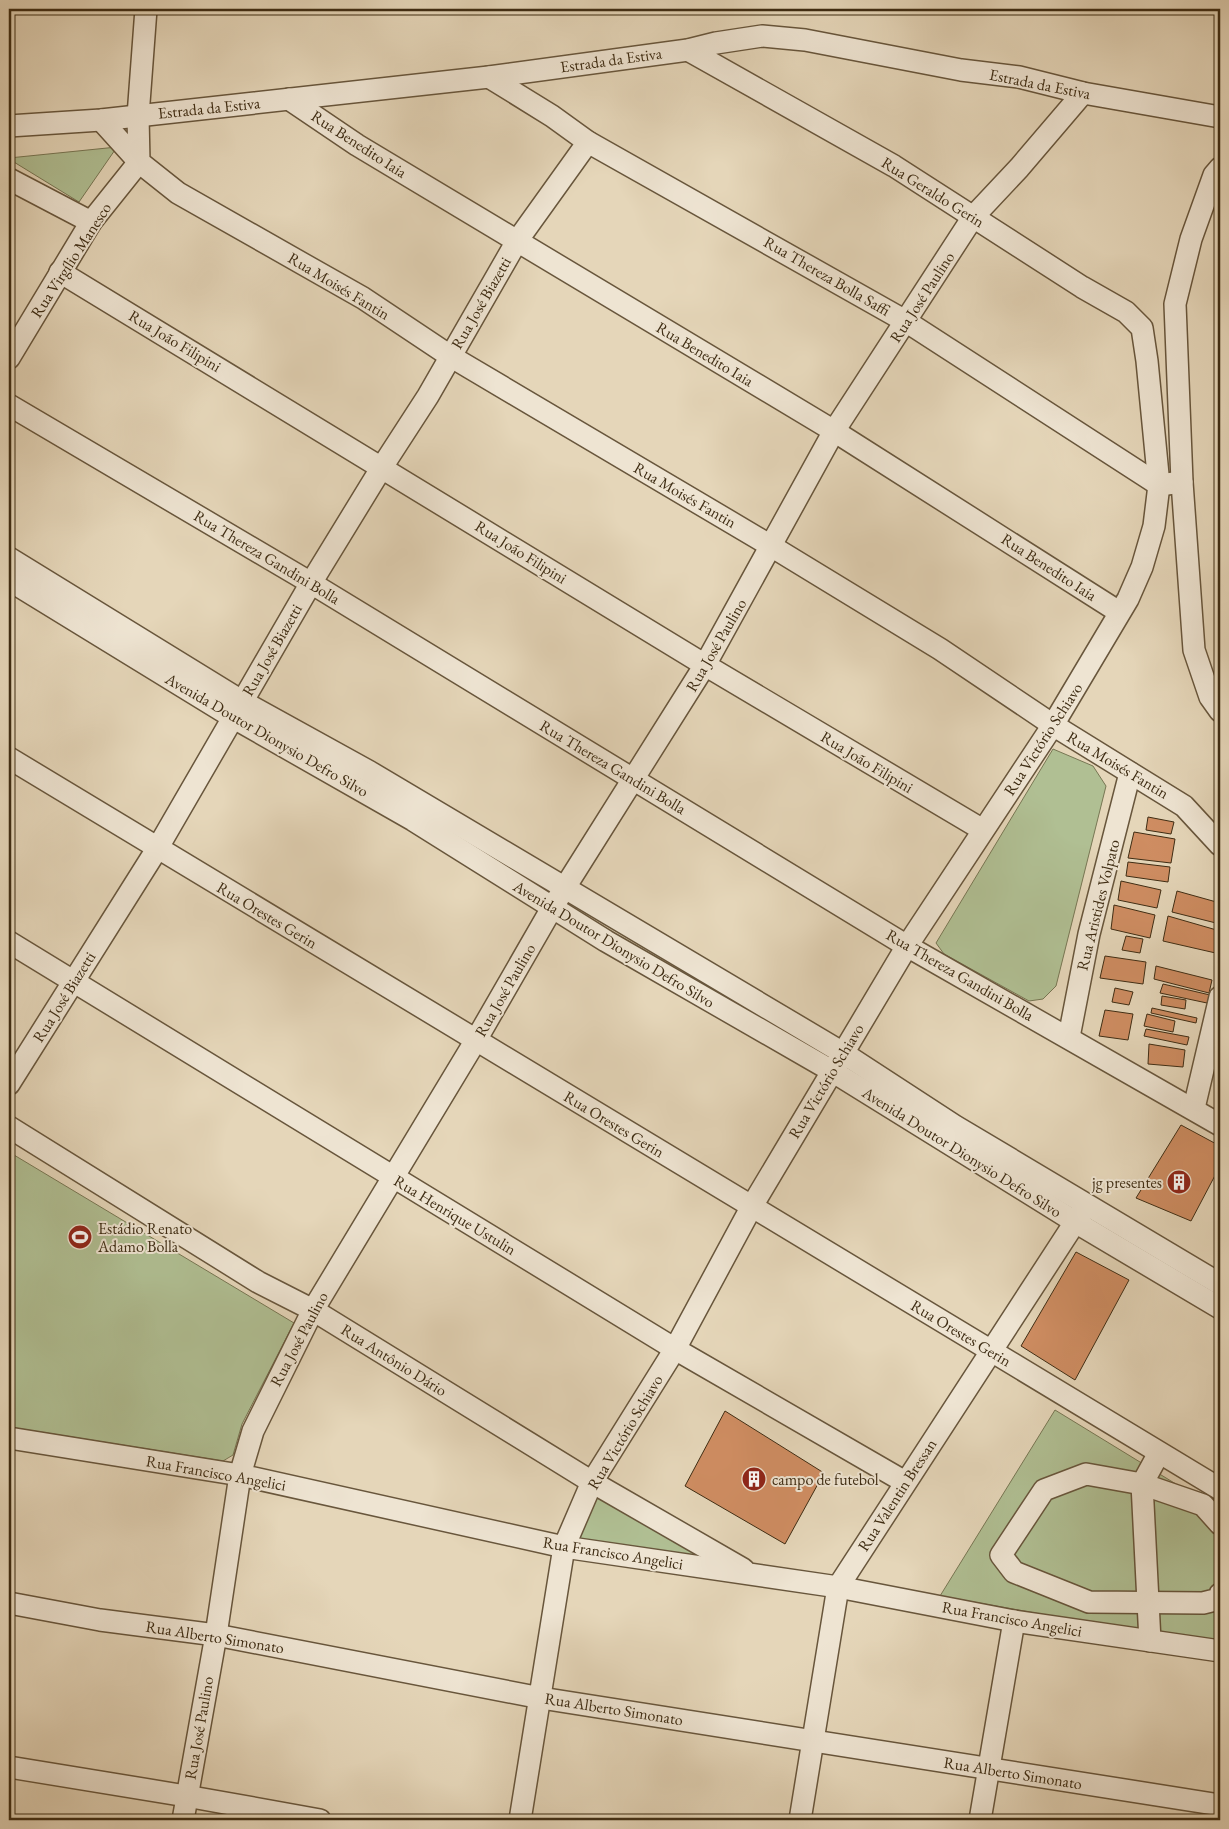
<svg xmlns="http://www.w3.org/2000/svg" width="1229" height="1829" font-family="'EB Garamond',serif">
  <style>
    .green { fill: #b0bf93; stroke: #777653 }
    .building { fill: #cf8d62; stroke: #3e2c13 }
    .lines { fill: none; stroke-linecap: round; stroke-linejoin: round }
    .minor-casing { stroke: #68563c; stroke-width: 24 }
    .minor { stroke: #eee4d2; stroke-width: 21 }
    .labels { text-anchor: middle; dominant-baseline: central; stroke-width: 4; stroke-linejoin: round; paint-order: stroke }
    .street-label { font-size: 16px; fill: #3e2c13; stroke: #eee4d2 }
    .poi-label { font-size: 16px; fill: #3e2c13; stroke: #eee4d2; text-anchor: start }
  </style>
  <rect width="100%" height="100%" fill="#e5d6b9"/>
  <filter id="stains"><feTurbulence type="fractalNoise" baseFrequency=".004" numOctaves="4"/><feColorMatrix values="0 0 0 0 .2 0 0 0 0 .09 0 0 0 0 .02 0 0 0 .5 -.17"/></filter>
  <radialGradient id="worn" r=".72"><stop offset=".6" stop-color="#630" stop-opacity="0"/><stop offset="1" stop-color="#630" stop-opacity=".3"/></radialGradient>
  <g class="green">
    <polygon points="117,147 79,202 9,159 9,158"/>
    <polygon points="1053,749 1093,766 1106,786 1056,986 1043,999 1029,1001 944,954 936,943"/>
    <polygon points="9,1152 294,1323 242,1424 233,1455 223,1461 9,1427"/>
    <polygon points="1055,1410 1220,1511 1220,1646 940,1596"/>
    <polygon points="591,1490 734,1569 569,1546"/>
  </g>
  <g class="building">
    <polygon points="1148,817 1174,822 1171,834 1146,830"/>
    <polygon points="1134,832 1175,839 1171,863 1128,858"/>
    <polygon points="1128,862 1170,867 1168,882 1126,876"/>
    <polygon points="1121,881 1161,890 1157,908 1118,900"/>
    <polygon points="1177,891 1220,903 1220,924 1172,912"/>
    <polygon points="1114,905 1155,915 1150,938 1111,929"/>
    <polygon points="1168,916 1220,931 1220,954 1163,941"/>
    <polygon points="1126,936 1143,939 1140,953 1122,950"/>
    <polygon points="1105,956 1146,962 1143,984 1100,978"/>
    <polygon points="1156,966 1212,980 1209,993 1154,979"/>
    <polygon points="1163,984 1210,995 1207,1003 1160,993"/>
    <polygon points="1115,988 1133,992 1129,1005 1112,1002"/>
    <polygon points="1162,996 1186,1000 1185,1009 1161,1005"/>
    <polygon points="1152,1008 1197,1018 1196,1023 1151,1013"/>
    <polygon points="1105,1010 1133,1014 1128,1040 1099,1036"/>
    <polygon points="1147,1014 1175,1021 1173,1032 1144,1026"/>
    <polygon points="1146,1029 1189,1037 1187,1045 1144,1036"/>
    <polygon points="1149,1044 1185,1050 1183,1067 1148,1064"/>
    <polygon points="1181,1125 1220,1146 1220,1166 1191,1221 1136,1198"/>
    <polygon points="1076,1252 1129,1280 1075,1380 1021,1346"/>
    <polygon points="725,1411 824,1473 785,1544 685,1486"/>
  </g>
  <g class="lines">
    <defs>
      <g id="minor">
        <polyline points="146,9 138,116 139,162 178,193 363,298 450,356 771,546 940,649 1053,725 1184,806 1220,845"/>
        <polyline points="489,77 552,116 588,142 907,322 1159,485 1182,482"/>
        <polyline points="289,99 357,145 834,431 1119,612"/>
        <polyline points="9,126 101,120 489,77 688,50 716,43 762,36 805,40 961,70 1019,77 1083,93 1220,117"/>
        <polyline points="1220,168 1214,175 1191,239 1175,304 1182,482 1194,650 1210,697 1220,711"/>
        <polyline points="9,179 91,222"/>
        <polyline points="60,272 705,665 983,830"/>
        <polyline points="9,358 91,222 139,162 101,120"/>
        <polyline points="9,405 311,583 907,946 1220,1125"/>
        <polyline points="9,558 243,702 370,772 843,1053 955,1126 1220,1284"/>
        <polyline points="9,580 234,718 413,820 606,941 832,1071 1077,1223 1220,1308"/>
        <polyline points="9,758 1220,1489"/>
        <polyline points="9,942 675,1349 905,1482"/>
        <polyline points="1069,1037 1089,934 1130,773"/>
        <polyline points="9,1084 157,849 311,583 382,467 428,396 517,241 588,142"/>
        <polyline points="1194,1108 1220,997"/>
        <polyline points="9,1127 258,1282 313,1310 592,1482 743,1569"/>
        <polyline points="9,1438 240,1475 564,1547 838,1587 1014,1621 1220,1651"/>
        <polyline points="1220,1524 1203,1505 1142,1484 1086,1474 1044,1490 1001,1555 1014,1572 1089,1602 1203,1603 1219,1599 1220,1594"/>
        <polyline points="9,1603 100,1620 216,1635 541,1698 1220,1805"/>
        <polyline points="1150,1641 1142,1484 1159,1453"/>
        <polyline points="9,1767 186,1796 320,1820"/>
        <polyline points="183,1820 216,1635 240,1475 253,1431 313,1310 476,1040 552,908 705,665 834,431 973,217 1019,168 1083,93"/>
        <polyline points="520,1820 564,1547 592,1482 675,1349 752,1206 907,946 1053,725 1128,599 1142,567 1154,526 1159,485 1147,361 1142,328 1126,312 1082,287 894,166 688,50"/>
        <polyline points="800,1820 838,1587 1083,1210"/>
        <polyline points="980,1820 1014,1621"/>
      </g>
    </defs>
    <use href="#minor" class="minor-casing"/>
    <use href="#minor" class="minor"/>
  </g>
  <defs>
    <symbol id="building-disc" viewBox="-11 -11 22 22"><circle r="9.5" fill="#8f2418" stroke="#eee4d2"/><path d="M-4-6H4V6H1V3H-1V6H-4ZM-2.5-4.3h1.7v1.8h-1.7ZM.8-4.3h1.7v1.8H.8ZM-2.5-1h1.7V.8h-1.7ZM.8-1h1.7V.8H.8Z" fill="#fff"/></symbol>
    <symbol id="stadium-disc" viewBox="-11 -11 22 22"><circle r="9.5" fill="#8f2418" stroke="#eee4d2"/><path d="M0-5a6.5 5 0 1 0 0 10a6.5 5 0 1 0 0-10ZM-3.5-1.8h7v3.6h-7Z" fill="#fff"/></symbol>
  </defs>
  <g fill-rule="evenodd">
    <use href="#building-disc" x="1165" y="1168" width="28" height="28"/>
    <use href="#stadium-disc" x="66" y="1223" width="28" height="28"/>
    <use href="#building-disc" x="740" y="1465" width="28" height="28"/>
  </g>
  <g class="labels">
    <g class="street-label">
      <text transform="translate(611 60) rotate(-8)">Estrada da Estiva</text>
      <text transform="translate(1040 84) rotate(11)">Estrada da Estiva</text>
      <text transform="translate(209 108) rotate(-6)">Estrada da Estiva</text>
      <text transform="translate(359 144) rotate(33)">Rua Benedito Iaia</text>
      <text transform="translate(933 192) rotate(32)">Rua Geraldo Gerin</text>
      <text transform="translate(71 260) rotate(-57)">Rua Virgílio Manesco</text>
      <text transform="translate(827 276) rotate(30)">Rua Thereza Bolla Saffi</text>
      <text transform="translate(339 286) rotate(31)">Rua Moisés Fantin</text>
      <text transform="translate(922 297) rotate(-57)">Rua José Paulino</text>
      <text transform="translate(481 303) rotate(-60)">Rua José Biazetti</text>
      <text transform="translate(175 341) rotate(31)">Rua João Filipini</text>
      <text transform="translate(705 354) rotate(31)">Rua Benedito Iaia</text>
      <text transform="translate(685 495) rotate(30)">Rua Moisés Fantin</text>
      <text transform="translate(521 552) rotate(32)">Rua João Filipini</text>
      <text transform="translate(267 557) rotate(31)">Rua Thereza Gandini Bolla</text>
      <text transform="translate(1049 567) rotate(33)">Rua Benedito Iaia</text>
      <text transform="translate(716 645) rotate(-60)">Rua José Paulino</text>
      <text transform="translate(272 650) rotate(-60)">Rua José Biazetti</text>
      <text transform="translate(267 735) rotate(30)">Avenida Doutor Dionysio Defro Silvo</text>
      <text transform="translate(1043 739) rotate(-57)">Rua Victório Schiavo</text>
      <text transform="translate(867 762) rotate(31)">Rua João Filipini</text>
      <text transform="translate(1118 765) rotate(31)">Rua Moisés Fantin</text>
      <text transform="translate(613 767) rotate(31)">Rua Thereza Gandini Bolla</text>
      <text transform="translate(1098 905) rotate(-76)">Rua Aristides Volpato</text>
      <text transform="translate(267 915) rotate(31)">Rua Orestes Gerin</text>
      <text transform="translate(614 944) rotate(31)">Avenida Doutor Dionysio Defro Silvo</text>
      <text transform="translate(960 975) rotate(30)">Rua Thereza Gandini Bolla</text>
      <text transform="translate(505 990) rotate(-60)">Rua José Paulino</text>
      <text transform="translate(64 997) rotate(-58)">Rua José Biazetti</text>
      <text transform="translate(826 1081) rotate(-59)">Rua Victório Schiavo</text>
      <text transform="translate(614 1124) rotate(31)">Rua Orestes Gerin</text>
      <text transform="translate(962 1152) rotate(32)">Avenida Doutor Dionysio Defro Silvo</text>
      <text transform="translate(455 1215) rotate(31)">Rua Henrique Ustulin</text>
      <text transform="translate(961 1333) rotate(31)">Rua Orestes Gerin</text>
      <text transform="translate(299 1339) rotate(-62)">Rua José Paulino</text>
      <text transform="translate(394 1360) rotate(32)">Rua Antônio Dário</text>
      <text transform="translate(625 1432) rotate(-59)">Rua Victório Schiavo</text>
      <text transform="translate(216 1473) rotate(10)">Rua Francisco Angelici</text>
      <text transform="translate(897 1495) rotate(-57)">Rua Valentin Bressan</text>
      <text transform="translate(613 1553) rotate(9)">Rua Francisco Angelici</text>
      <text transform="translate(1012 1619) rotate(10)">Rua Francisco Angelici</text>
      <text transform="translate(215 1637) rotate(9)">Rua Alberto Simonato</text>
      <text transform="translate(614 1709) rotate(9)">Rua Alberto Simonato</text>
      <text transform="translate(199 1728) rotate(-80)">Rua José Paulino</text>
      <text transform="translate(1013 1773) rotate(9)">Rua Alberto Simonato</text>
    </g>
    <g class="poi-label">
      <text x="1162" y="1182" text-anchor="end">jg presentes</text>
      <text x="98" y="1228">Estádio Renato<tspan x="98" dy="18">Adamo Bolla</tspan></text>
      <text x="772" y="1479">campo de futebol</text>
    </g>
  </g>
  <rect width="1229" height="1829" fill="none" stroke="#e5d6b9" stroke-width="30"/>
  <rect x="10" y="10" width="1209" height="1809" fill="none" stroke="#3e2c13" stroke-width="2.5"/>
  <rect x="15" y="15" width="1199" height="1799" fill="none" stroke="#3e2c13"/>
  <rect width="100%" height="100%" filter="url(#stains)"/>
  <rect width="100%" height="100%" fill="url(#worn)"/>
</svg>
